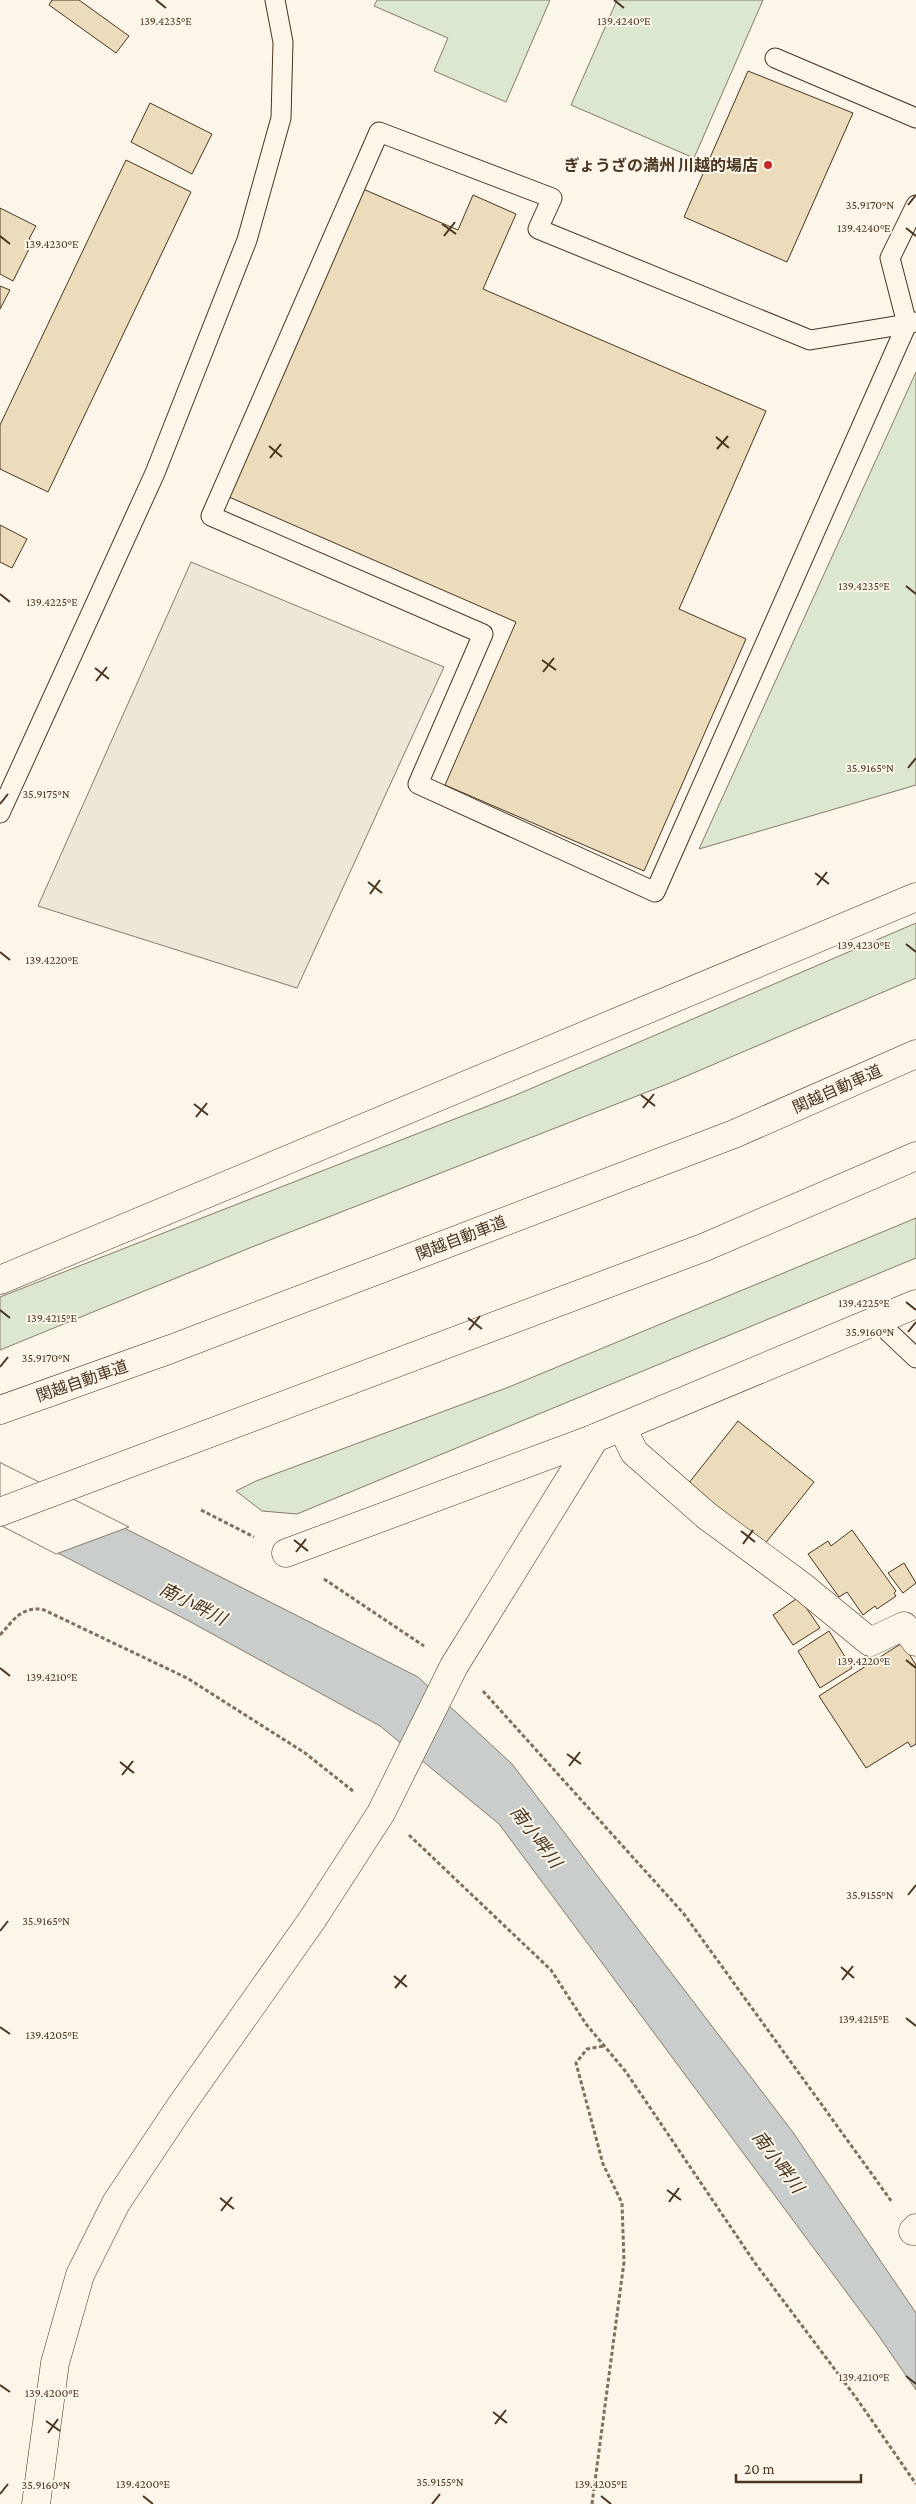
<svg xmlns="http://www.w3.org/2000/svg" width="916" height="2504" font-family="'Crimson Pro','Noto Sans JP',serif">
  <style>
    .green { fill: #dce7d0; stroke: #887966 }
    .parking { fill: #ede7d9; stroke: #887966 }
    .water { fill: #c9cecd; stroke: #887966 }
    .pier { fill: #fbf6e9; stroke: #887966 }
    .building { fill: #ecdcbc; stroke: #4a3520 }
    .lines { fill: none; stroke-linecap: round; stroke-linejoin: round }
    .service-casing { stroke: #4a3520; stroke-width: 21 }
    .minor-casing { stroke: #4a3520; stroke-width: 29 }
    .motorway-casing { stroke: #4a3520; stroke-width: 29 }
    .path { stroke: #7f6f5c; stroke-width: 3; stroke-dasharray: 4 2.5; stroke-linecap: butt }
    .service { stroke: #fbf6e9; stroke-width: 19 }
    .minor { stroke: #fbf6e9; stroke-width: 28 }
    .motorway { stroke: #fbf6e9; stroke-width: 28 }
    .ticks { fill: none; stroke: #4a3520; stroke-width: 2 }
    .poi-dot { fill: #c62828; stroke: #fbf6e9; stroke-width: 2 }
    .labels { text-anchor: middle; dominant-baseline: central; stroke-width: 4; stroke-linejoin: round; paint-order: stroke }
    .poi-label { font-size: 16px; font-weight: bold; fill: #4a3520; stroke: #fbf6e9; text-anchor: end }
    .street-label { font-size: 16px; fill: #4a3520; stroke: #fbf6e9 }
    .water-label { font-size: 18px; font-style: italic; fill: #4a3520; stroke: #fbf6e9 }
    .ticks-label { font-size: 12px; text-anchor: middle; fill: #4a3520; stroke: #fbf6e9; stroke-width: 4; stroke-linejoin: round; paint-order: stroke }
  </style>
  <rect width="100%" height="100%" fill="#fbf6e9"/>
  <g class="green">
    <polygon points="377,0 550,0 506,102 434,71 448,38 374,6"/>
    <polygon points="617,0 763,0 694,158 571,105"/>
    <polygon points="916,372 916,785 699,849"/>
    <polygon points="916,923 916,978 670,1083 252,1247 0,1350 0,1297 516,1095"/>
    <polygon points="916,1218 916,1258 297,1514 262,1511 236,1491 256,1481 509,1387"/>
  </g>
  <polygon class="parking" points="191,562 444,667 297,988 38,906"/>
  <polygon class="water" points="0,1465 418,1677 512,1764 792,2131 916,2313 916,2390 876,2332 499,1824 380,1726 187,1620 0,1523"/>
  <polygon class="pier" points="0,1462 1,1463 129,1527 56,1554 0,1525"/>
  <g class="building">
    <polygon points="52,0 79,0 129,36 116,53 49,5"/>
    <polygon points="748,71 853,113 787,262 684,217"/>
    <polygon points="150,103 212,134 192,174 131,142"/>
    <polygon points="126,160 191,192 48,492 0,469 0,425"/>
    <polygon points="363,189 458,230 473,195 516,214 483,289 766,411 679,609 746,639 644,871 445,785 516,622 229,497"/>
    <polygon points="0,208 36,226 29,239 33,241 13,281 0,274"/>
    <polygon points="0,286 10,290 0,309"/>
    <polygon points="0,525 27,539 12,568 0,562"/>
    <polygon points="738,1421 814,1482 764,1545 688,1484"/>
    <polygon points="852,1530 896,1591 894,1593 896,1596 877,1609 875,1606 863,1615 847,1592 839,1597 808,1554 828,1541 831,1546"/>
    <polygon points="904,1563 916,1583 903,1593 888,1573"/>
    <polygon points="799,1597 820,1628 793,1645 773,1615"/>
    <polygon points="829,1631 852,1668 820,1688 798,1651"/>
    <polygon points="902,1643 916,1665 916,1744 911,1747 908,1742 866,1768 819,1696"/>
  </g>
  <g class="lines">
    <defs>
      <g id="service">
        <polyline points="775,58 916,118"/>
        <polyline points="916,205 890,258 907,324 655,892 418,784 483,634 211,516 379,132 552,198 538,229 810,340 907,324 916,322"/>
        <polyline points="0,813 155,473 247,240 281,118 283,42 275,0"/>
        <polyline points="877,1321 916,1358"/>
      </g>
      <g id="minor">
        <polyline points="0,1280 916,897"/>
        <polyline points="622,1427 634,1452 707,1516 803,1587 870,1642 904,1626 916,1642"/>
        <polyline points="286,1553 595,1438 916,1304"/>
        <polyline points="913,2231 916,2228"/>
        <polyline points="36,2504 55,2363 80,2275 116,2203 180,2107 312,1920 381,1813 454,1666 595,1438"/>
      </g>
      <g id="motorway">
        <polyline points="0,1410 171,1349 734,1134 916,1054"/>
        <polyline points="0,1512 705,1247 916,1156"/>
      </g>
    </defs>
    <use href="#service" class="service-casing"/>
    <use href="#minor" class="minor-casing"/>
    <use href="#motorway" class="motorway-casing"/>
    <g class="path">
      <polyline points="201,1510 254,1537"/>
      <polyline points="324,1579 424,1646"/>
      <path d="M0,1635C14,1620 19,1608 42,1609L187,1678L305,1753L353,1791"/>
      <polyline points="483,1691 684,1914 892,2202"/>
      <polyline points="409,1835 551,1970 586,2024 626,2072 755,2263 857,2399 916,2484"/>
      <polyline points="592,2504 624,2262 622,2203 603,2164 576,2063 587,2049 604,2046"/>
    </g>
    <use href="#service" class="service"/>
    <use href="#minor" class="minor"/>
    <use href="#motorway" class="motorway"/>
  </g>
  <path class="ticks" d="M156,0L166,8M614,0L624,8M908,205L916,195M442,224L456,234M906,228L916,236M0,236L10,244M444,236L455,222M716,437L729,448M269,446L282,457M717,449L728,436M270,458L281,444M906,586L916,594M0,594L10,602M542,660L556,670M95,668L109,679M543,672L554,658M96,681L107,667M908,768L916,758M0,804L8,794M815,873L829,884M368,882L382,893M817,885L827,872M370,894L380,880M906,944L916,952M0,952L10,960M641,1095L655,1106M194,1104L208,1115M643,1108L654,1094M196,1117L207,1103M906,1302L916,1310M0,1310L10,1318M468,1318L482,1329M469,1330L480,1316M908,1332L916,1322M0,1367L8,1357M741,1531L755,1542M294,1540L308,1551M743,1544L753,1530M296,1552L306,1539M906,1660L916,1668M0,1668L10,1676M567,1754L581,1764M120,1762L134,1773M569,1766L580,1752M122,1775L133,1761M908,1895L916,1885M0,1931L8,1921M841,1967L854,1978M394,1976L407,1987M842,1980L853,1966M395,1988L406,1975M906,2018L916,2026M0,2027L10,2034M667,2190L681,2200M220,2198L234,2209M669,2202L679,2188M221,2211L232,2197M906,2376L916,2384M0,2385L10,2392M493,2412L507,2423M46,2421L60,2431M495,2424L506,2410M48,2433L58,2419M0,2494L8,2484M143,2496L153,2504M601,2496L611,2504M432,2504L440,2494"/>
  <circle class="poi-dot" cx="768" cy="165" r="5"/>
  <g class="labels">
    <g class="poi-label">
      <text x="758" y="165">ぎょうざの満州 川越的場店</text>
    </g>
    <g class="street-label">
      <text transform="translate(837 1089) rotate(-24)">関越自動車道</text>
      <text transform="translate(461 1238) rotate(-21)">関越自動車道</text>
      <text transform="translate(82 1381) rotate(-19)">関越自動車道</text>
    </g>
    <g class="water-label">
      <text transform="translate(193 1604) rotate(27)">南小畔川</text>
      <text transform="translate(536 1837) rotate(53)">南小畔川</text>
      <text transform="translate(778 2162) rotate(53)">南小畔川</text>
    </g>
  </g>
  <g class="ticks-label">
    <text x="624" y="25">139.4240°E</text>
    <text x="166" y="25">139.4235°E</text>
    <text x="870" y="209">35.9170°N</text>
    <text x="864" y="232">139.4240°E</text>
    <text x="52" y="248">139.4230°E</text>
    <text x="864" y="590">139.4235°E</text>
    <text x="52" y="606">139.4225°E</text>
    <text x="870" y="772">35.9165°N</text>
    <text x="46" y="798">35.9175°N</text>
    <text x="864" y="949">139.4230°E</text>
    <text x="52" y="964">139.4220°E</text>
    <text x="864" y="1307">139.4225°E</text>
    <text x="52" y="1322">139.4215°E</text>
    <text x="870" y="1336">35.9160°N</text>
    <text x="46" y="1362">35.9170°N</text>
    <text x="864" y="1665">139.4220°E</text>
    <text x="52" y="1681">139.4210°E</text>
    <text x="870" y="1899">35.9155°N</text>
    <text x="46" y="1925">35.9165°N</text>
    <text x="864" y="2023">139.4215°E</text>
    <text x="52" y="2039">139.4205°E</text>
    <text x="864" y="2381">139.4210°E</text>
    <text x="52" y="2397">139.4200°E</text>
    <text x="440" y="2486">35.9155°N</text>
    <text x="143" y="2488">139.4200°E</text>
    <text x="601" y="2488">139.4205°E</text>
    <text x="46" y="2489">35.9160°N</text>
  </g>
  <path d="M736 2474v8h125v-8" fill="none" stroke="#4a3520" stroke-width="2.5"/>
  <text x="744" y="2474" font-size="15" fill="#4a3520" stroke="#fbf6e9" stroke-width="4" paint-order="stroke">20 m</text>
</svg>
